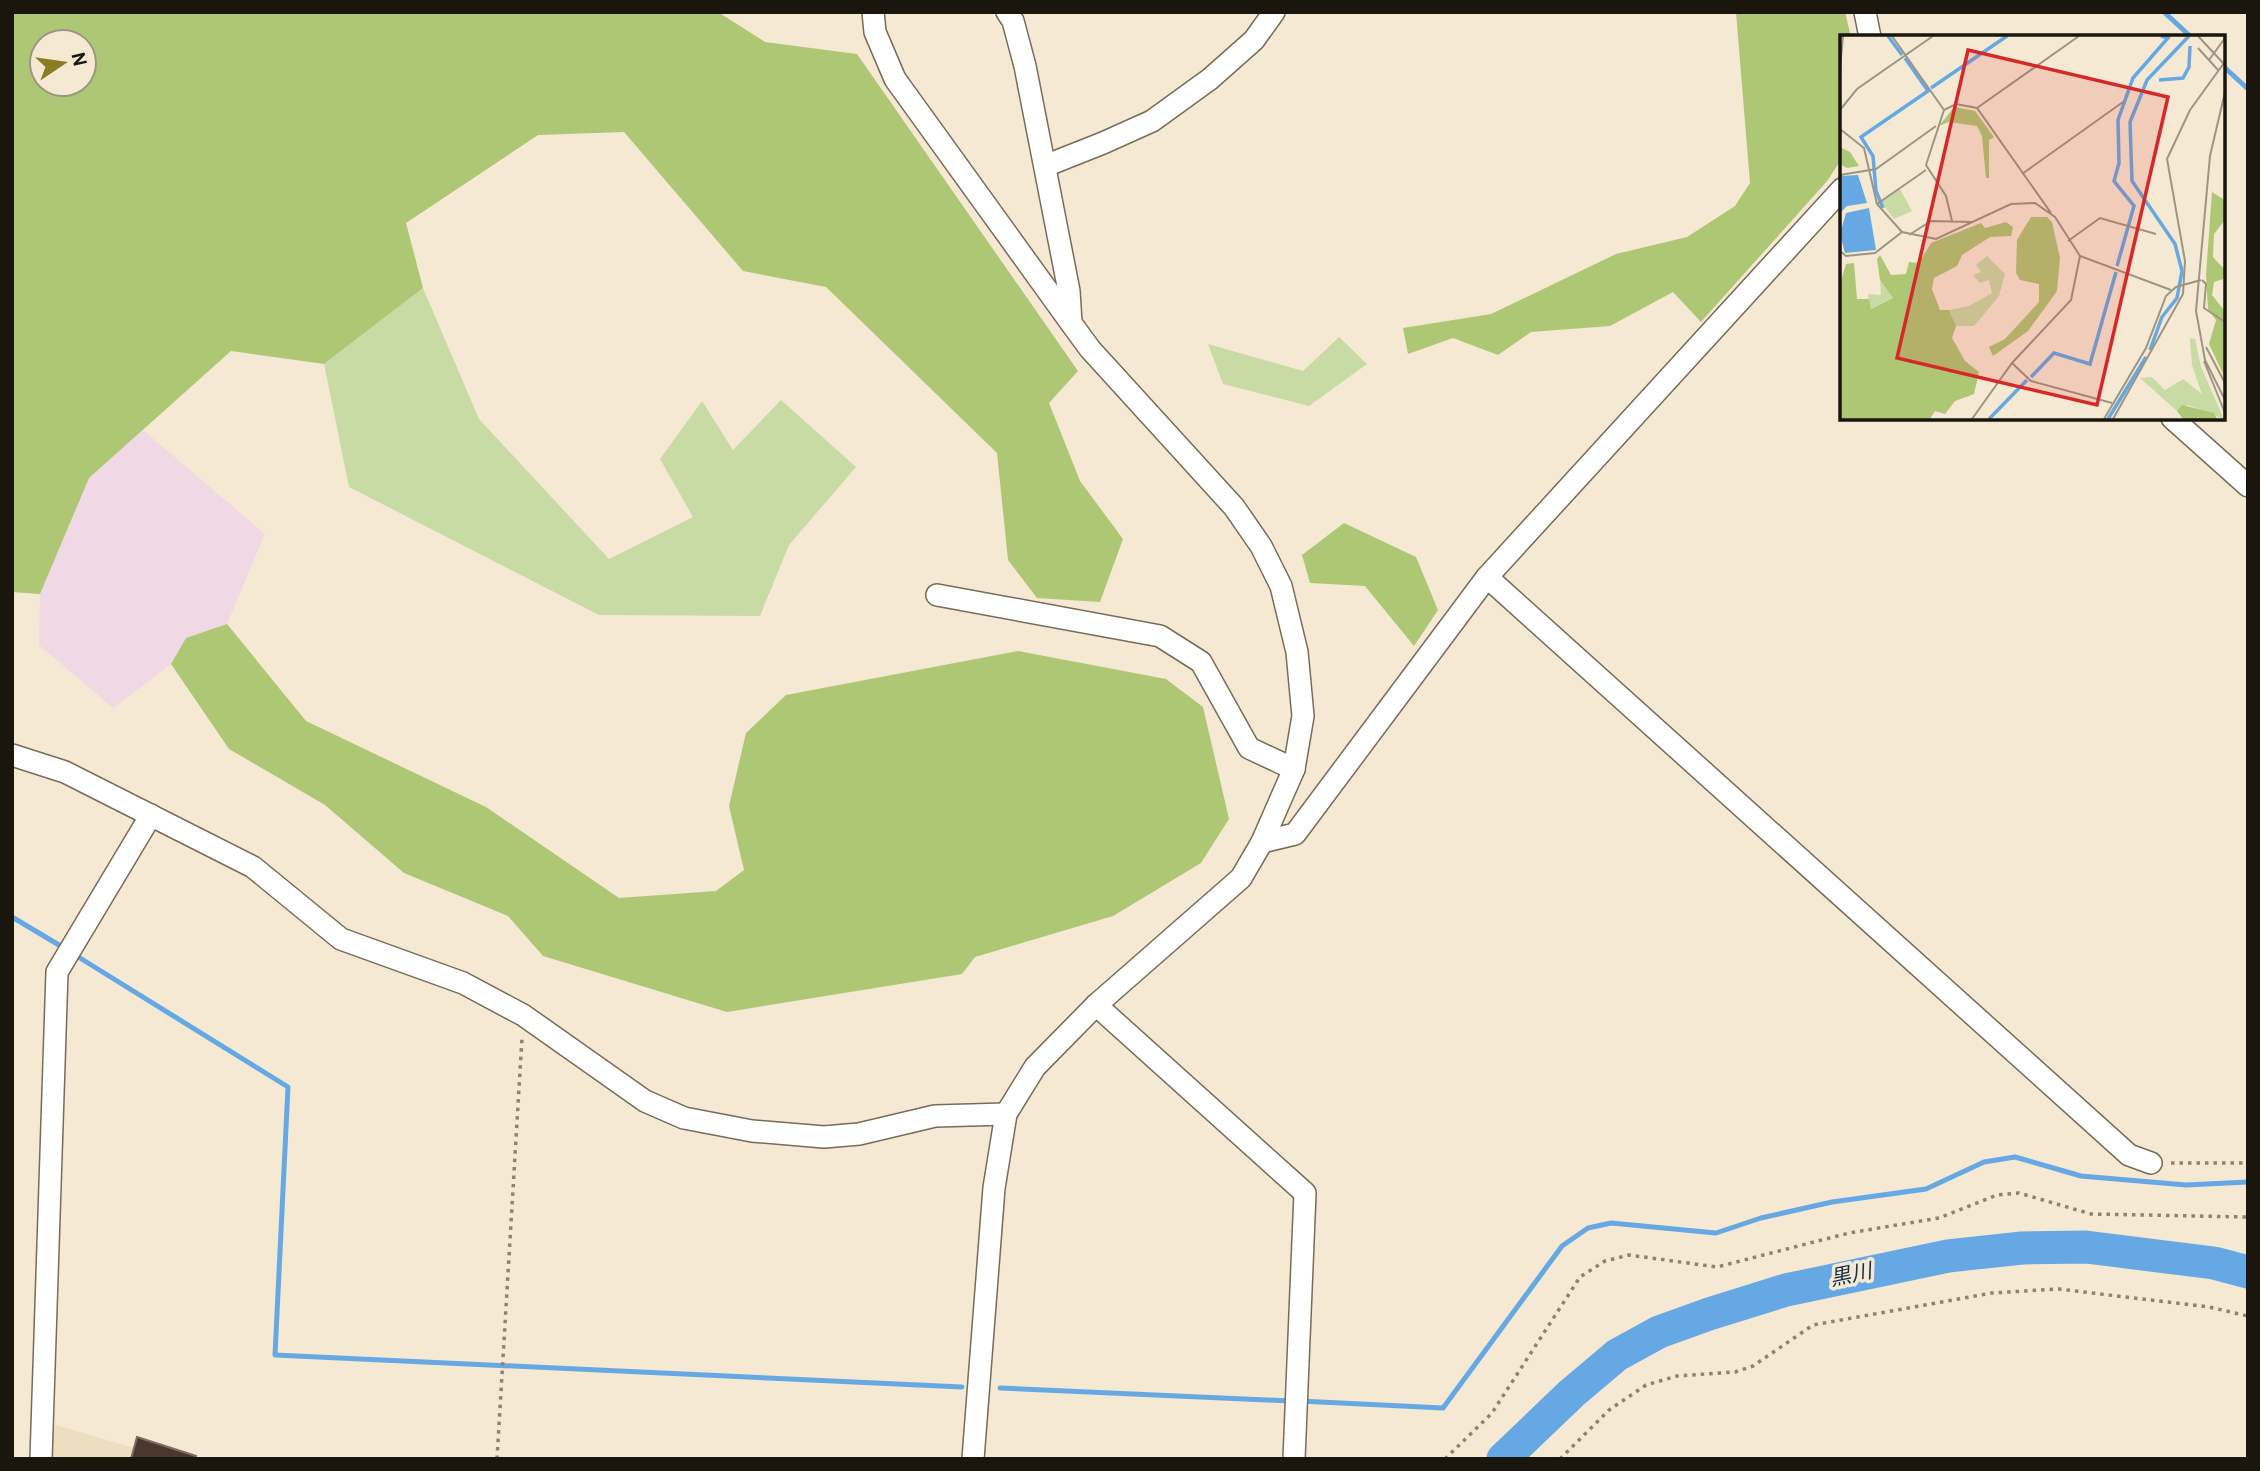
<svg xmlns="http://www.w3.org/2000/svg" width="2260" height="1471" font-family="Overpass,'Noto Sans JP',sans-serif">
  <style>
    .built { fill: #eddec0 }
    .industrial { fill: #f0d9e5 }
    .green { fill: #c9dba5 }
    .forest { fill: #aec775; fill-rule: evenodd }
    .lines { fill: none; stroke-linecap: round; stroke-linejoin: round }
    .stream { stroke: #66a8e4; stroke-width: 5 }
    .river { stroke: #66a8e4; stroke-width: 33 }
    .building { fill: #4b3630; stroke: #7e6c61; stroke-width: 2 }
    .minor-casing { stroke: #766c58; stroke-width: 24 }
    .path { stroke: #8b8374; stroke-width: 3.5; stroke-dasharray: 3.5 5; stroke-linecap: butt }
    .minor { stroke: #fff; stroke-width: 21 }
    .labels { text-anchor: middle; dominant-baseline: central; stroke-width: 7; stroke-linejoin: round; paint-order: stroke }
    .water-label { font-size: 21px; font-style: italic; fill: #112e46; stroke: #f5e9d3 }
    .inset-river { fill: none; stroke: #66a8e4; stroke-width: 3.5 }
    .inset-road { fill: none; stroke: #9d9584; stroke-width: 2 }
    .view { fill: #d62828; fill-opacity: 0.15; stroke: #d62828; stroke-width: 3.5 }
    .inset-edge { fill: none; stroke: #1a160e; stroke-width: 3.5 }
  </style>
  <rect width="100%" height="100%" fill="#f5e9d3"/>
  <polygon class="built" points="49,1423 172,1459 47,1459"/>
  <polygon class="industrial" points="143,430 265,534 227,624 186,638 171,664 113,708 39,645 40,594 89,478"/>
  <g class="green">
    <polygon points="423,288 479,419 609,559 693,517 660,459 702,401 733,450 781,400 856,467 789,545 760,616 599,615 349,487 324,364"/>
    <polygon points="1339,337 1367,364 1309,406 1223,384 1208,344 1303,371"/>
  </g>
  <g class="forest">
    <path d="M12,12H718L765,42L857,54L1078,371L1049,403L1080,481L1123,539L1100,602L1037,598L1008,560L997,453L826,287L743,271L624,132L538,135L406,223L423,288L324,364L231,351L89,478L40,594L12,592ZM42,42H84V84H42Z"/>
    <polygon points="1736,12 1845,12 1851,37 1842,37 1842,158 1828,180 1701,322 1673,292 1610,326 1531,332 1498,355 1453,338 1408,354 1403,328 1491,314 1616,254 1687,237 1735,206 1750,183"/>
    <polygon points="1344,523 1416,557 1438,610 1414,646 1365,586 1310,583 1302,555"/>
    <polygon points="227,624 306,721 486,807 619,898 716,891 744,870 729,806 746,733 786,695 1018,651 1166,679 1203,707 1229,819 1201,863 1113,916 975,957 962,974 727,1012 543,956 508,916 404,873 325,805 229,749 171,664 186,638"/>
  </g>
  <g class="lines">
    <g class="stream">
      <polyline points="2164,12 2191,37"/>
      <polyline points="2223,66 2248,89"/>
      <polyline points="12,917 59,945"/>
      <polyline points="80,958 288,1087 275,1355 962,1387"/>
      <polyline points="1000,1388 1291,1401"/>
      <polyline points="1300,1401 1443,1408 1562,1246 1588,1228 1611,1223 1716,1233 1761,1218 1832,1202 1926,1189 1984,1162 2015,1157 2081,1176 2186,1185 2248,1182"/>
    </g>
    <polyline class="river" points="1503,1459 1572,1393 1617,1355 1659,1332 1709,1314 1786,1290 1948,1256 2022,1248 2086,1247 2214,1263 2248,1272"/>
  </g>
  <polygon class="building" points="137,1437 196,1456 195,1459 131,1459"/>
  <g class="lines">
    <defs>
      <g id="minor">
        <polyline points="873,12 875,32 895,79 1071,323 1090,349 1234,507 1261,546 1281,586 1297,652 1303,716 1294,769 1262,842 1241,878 1096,1005 1035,1067 1006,1114 994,1188 973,1459"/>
        <polyline points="1007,12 1013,21 1025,66 1069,291 1071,323"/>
        <polyline points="1865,12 1870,37"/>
        <polyline points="1045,166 1103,143 1152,121 1210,79 1254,40 1274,12"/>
        <polyline points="2172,418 2248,486"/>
        <polyline points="1487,577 2129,1155 2151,1163"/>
        <polyline points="937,595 1160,636 1201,662 1249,748 1294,769"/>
        <polyline points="12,755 65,772 253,867 341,939 463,983 523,1015 645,1101 684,1118 752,1131 824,1137 859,1134 935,1116 1006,1114"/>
        <polyline points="1262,842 1295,834 1487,577 1842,189"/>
        <polyline points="1096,1005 1305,1193 1294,1459"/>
        <polyline points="41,1459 57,972 151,815"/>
      </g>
    </defs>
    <use href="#minor" class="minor-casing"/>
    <g class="path">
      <polyline points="2171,1163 2248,1163"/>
      <polyline points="497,1459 522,1038"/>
      <polyline points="1445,1459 1492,1413 1580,1277 1605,1261 1629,1255 1717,1267 1849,1233 1939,1218 1997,1195 2019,1193 2091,1214 2248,1217"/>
      <polyline points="1560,1459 1609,1410 1646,1385 1677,1376 1735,1372 1753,1366 1813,1325 1992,1293 2059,1289 2209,1307 2248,1316"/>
    </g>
    <use href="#minor" class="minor"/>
  </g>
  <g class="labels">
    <g class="water-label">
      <text transform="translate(1851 1276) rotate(-12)">黒川</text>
    </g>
  </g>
  <g transform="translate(1840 35)">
    <rect width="385" height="385" fill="#f5e9d3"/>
    <path d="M60,154L72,176L54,184L41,167ZM147,221L165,239L159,261L134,291H116L109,275L129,271L152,258L149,245L140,248L133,240L141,237L136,230ZM40,245L53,263L30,274L28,259L41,260ZM350,303L355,304L361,332L384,384L348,370L337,376L300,343L312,342L325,355L343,344L362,359L352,330Z" fill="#c9dba5"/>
    <path d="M114,72L135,76L154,102L149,105V143H146L142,101L137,91L109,87L99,91ZM0,112L10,117L19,131L7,133L0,129ZM372,157L383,164L385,174V185L374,199L373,222L385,235L383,244L374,247L372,260L384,275L385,343L369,309L376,285L368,274L366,240ZM191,182H207L212,187L220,223L217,256L188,296L153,321L149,312L165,304L199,267V249L180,245L176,238L177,205ZM166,187L173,192L171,201L150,202L122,220L117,231L94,243L92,254L100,275H109L116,291L112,303L125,326L139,337L134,359L115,366L105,379L95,376L90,384H0V249L6,229L14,228L17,264H29L31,274L53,263L40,245L37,224L40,220L51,240L66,239L69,227L79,228L91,208L141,188L145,193ZM342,370L374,378L377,384H343L337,376Z" fill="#aec775"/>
    <path d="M18,140L27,168L7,171L0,178V141ZM29,173L36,215L5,218L0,199L6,178Z" fill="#66a8e4"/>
    <path class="inset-river" d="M48,1L62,20M319,45L343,43L349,32L350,11M91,53L167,1M43,173L36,156L33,121L21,102L88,56L65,23M277,231L294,171L274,146L279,128L278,85L293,43L328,3L321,1M310,315L322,282L337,263L342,236L335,209L292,146L290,87L307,45L349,1M191,342L214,318L250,329L276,237M149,384L187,345M268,384L306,322"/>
    <path class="inset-road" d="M52,1L104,75M358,1L384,29M358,13L378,35M369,25L385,3M0,34L3,1M385,57L370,121L356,276L365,325L385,365M137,73L239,1M0,75L17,54L93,1M0,94L24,113L37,169L62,197L96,204L171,169L195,168L215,182L240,221L331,255M182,139L283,67M0,140L36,134L96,91M37,169L86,135M112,186L106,161L86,130L104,75L116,69L137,73L211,178M69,200L91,186L132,187M228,206L260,183L316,199M0,216L6,221L35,218L62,197M362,245L366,249L364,273L385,287M366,312L385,348M364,326L385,378M172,328L191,346L272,368M132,384L172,328L231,265L240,221M264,384L306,313L326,261L336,252L361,245M273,384L343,259L345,226L327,124L350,75L384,28"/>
    <path class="view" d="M128,15L328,62L257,370L57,323Z"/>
    <rect width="385" height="385" class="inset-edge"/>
  </g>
  <rect width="2260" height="1471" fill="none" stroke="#1a160e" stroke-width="28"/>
  <g transform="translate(63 63) rotate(77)"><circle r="33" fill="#f5e9d3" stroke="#9d9584" stroke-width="2"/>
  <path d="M0-5L12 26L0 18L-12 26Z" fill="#8a7c21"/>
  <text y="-10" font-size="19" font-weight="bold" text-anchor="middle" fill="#1a160e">N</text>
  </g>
</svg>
